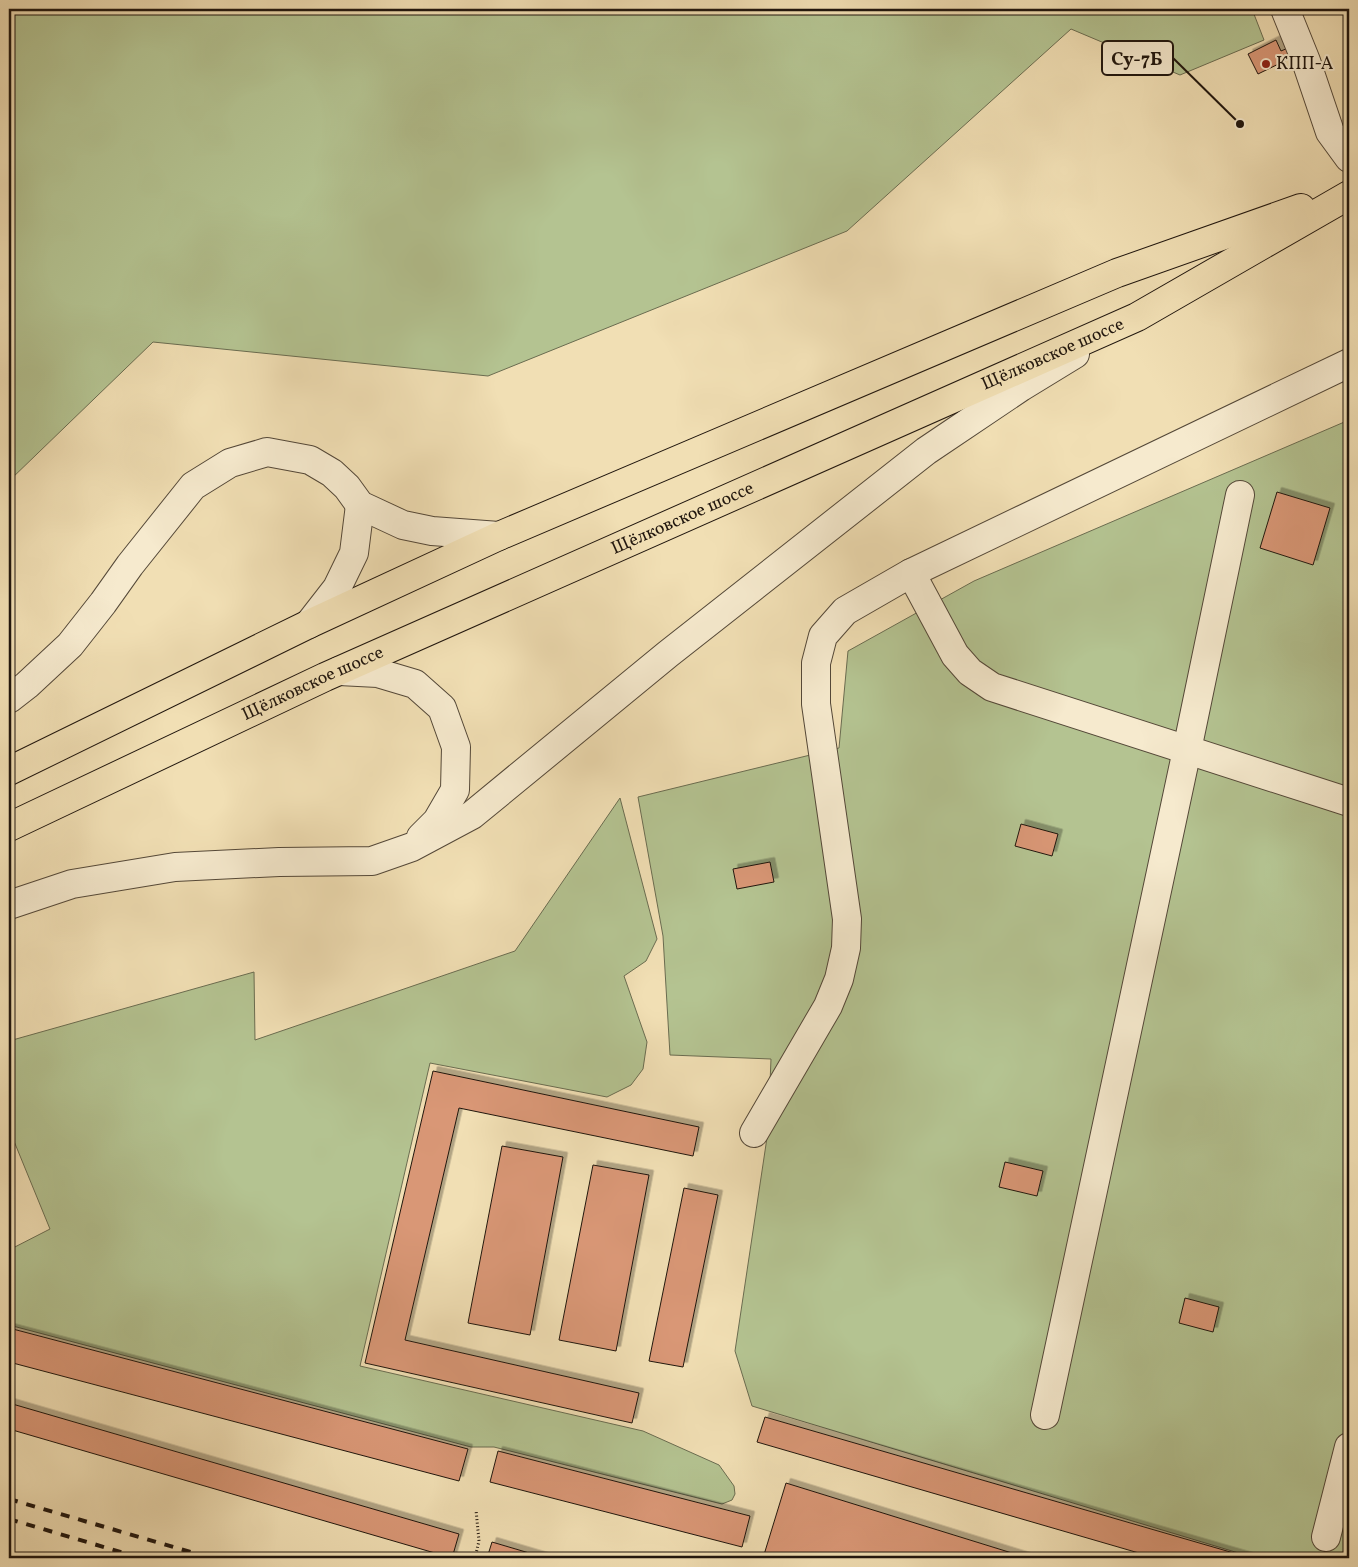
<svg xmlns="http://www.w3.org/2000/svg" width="1358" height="1567" font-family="Vollkorn,serif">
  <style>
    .green { fill: #b4c391; stroke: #6a6c50 }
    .building { fill: #d99776; stroke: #20160e; filter: url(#shadow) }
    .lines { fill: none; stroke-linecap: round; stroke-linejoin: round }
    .minor-casing { stroke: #544838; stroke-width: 30 }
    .major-casing { stroke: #20160e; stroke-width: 30 }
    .path { stroke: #20160e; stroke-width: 3; stroke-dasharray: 1 2.5; stroke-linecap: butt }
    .minor { stroke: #f6eace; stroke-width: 28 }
    .major { stroke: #f1dfb4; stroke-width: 28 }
    .rail { stroke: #20160e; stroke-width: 4; stroke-dasharray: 9 9; stroke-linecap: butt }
    .poi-dot { fill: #8f2418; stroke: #f6eace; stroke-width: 2 }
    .labels { text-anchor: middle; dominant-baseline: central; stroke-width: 4; stroke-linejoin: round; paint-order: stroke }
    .poi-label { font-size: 18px; fill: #20160e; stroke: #f6eace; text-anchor: start }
    .street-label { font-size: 18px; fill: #20160e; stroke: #f6eace }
    .leader { fill: none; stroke: #20160e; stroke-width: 2 }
    .callout-dot { fill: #20160e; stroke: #f6eace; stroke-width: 2 }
    .callout { fill: #f6eace; stroke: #20160e; stroke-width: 2 }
    .callout-label { font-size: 19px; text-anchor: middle; font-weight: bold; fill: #20160e }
  </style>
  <defs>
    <filter id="shadow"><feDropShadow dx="4.5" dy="-4.5" stdDeviation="0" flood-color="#0004"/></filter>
  </defs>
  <rect width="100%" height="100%" fill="#f1dfb4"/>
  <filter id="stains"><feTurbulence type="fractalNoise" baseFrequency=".004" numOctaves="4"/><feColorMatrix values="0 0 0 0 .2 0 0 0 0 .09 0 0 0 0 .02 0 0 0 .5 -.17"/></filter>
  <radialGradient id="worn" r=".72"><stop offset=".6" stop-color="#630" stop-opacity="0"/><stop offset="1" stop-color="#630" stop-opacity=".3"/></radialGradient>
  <g class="green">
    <polygon points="9,9 1252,9 1264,40 1180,75 1071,29 847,231 488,376 153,342 9,481"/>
    <polygon points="1349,420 1349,1558 1255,1558 752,1406 735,1351 768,1131 771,1059 670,1055 663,936 638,797 839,748 848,651 974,581"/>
    <polygon points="620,798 657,939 646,961 624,976 647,1042 643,1069 631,1085 607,1097 430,1063 360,1366 643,1431 719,1465 734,1486 735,1494 732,1500 722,1504 494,1447 471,1447 9,1325 9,1250 50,1229 9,1129 9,1041 254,972 255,1040 515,951"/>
  </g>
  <g class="building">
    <polygon points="1276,40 1281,51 1295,45 1299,54 1258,74 1248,54"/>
    <polygon points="1277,492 1330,508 1313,565 1260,548"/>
    <polygon points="1021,824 1058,834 1052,856 1015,846"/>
    <polygon points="770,862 774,882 737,889 733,869"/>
    <polygon points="433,1071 699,1127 693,1156 459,1108 405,1340 639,1393 632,1423 365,1363"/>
    <polygon points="502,1146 563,1157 530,1335 468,1323"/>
    <polygon points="1005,1162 1043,1171 1037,1196 999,1187"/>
    <polygon points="593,1165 649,1175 616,1351 559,1340"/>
    <polygon points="684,1188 718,1195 683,1367 649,1361"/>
    <polygon points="1185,1298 1219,1307 1213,1332 1179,1323"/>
    <polygon points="9,1328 468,1449 459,1481 9,1362"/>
    <polygon points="9,1403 459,1534 452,1558 9,1429"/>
    <polygon points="765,1417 1251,1558 1156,1558 757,1442"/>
    <polygon points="498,1451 750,1516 742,1547 490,1482"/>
    <polygon points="786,1483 1028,1558 763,1558"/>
    <polygon points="492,1542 546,1558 487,1558"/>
  </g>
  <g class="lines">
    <defs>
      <g id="minor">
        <polyline points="1285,9 1306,61 1330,132 1349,158"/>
        <polyline points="911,573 955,655 970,672 992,687 1349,802"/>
        <polyline points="309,624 337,588 354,553 360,505"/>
        <polyline points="339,671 378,673 415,684 442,708 456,747 455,790 437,821 421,837"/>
        <polyline points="9,699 27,685 70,645 103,603 130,565 193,486 230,463 267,452 310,460 332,473 347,487 360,505 403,525 432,531 499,536"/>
        <polyline points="9,905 72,884 175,867 279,862 372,861 412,847 472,815 668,654 926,451 1021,387 1075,354"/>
        <polyline points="754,1133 828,1006 839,979 846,948 847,919 816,704 816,663 823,636 845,611 911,573 1349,363"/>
        <polyline points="1045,1415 1187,750 1240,495"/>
        <polyline points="1326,1537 1349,1447"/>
      </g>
      <g id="major">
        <polyline points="9,771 309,624 499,536 1117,273 1301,208"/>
        <path id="s1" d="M9,827L325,677L1137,317L1349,195"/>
      </g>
    </defs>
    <use href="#minor" class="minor-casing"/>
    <use href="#major" class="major-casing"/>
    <polyline class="path" points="475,1558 479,1541 476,1510"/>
    <use href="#minor" class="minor"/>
    <use href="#major" class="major"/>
    <g class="rail">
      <polyline points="9,1499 211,1558"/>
      <polyline points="9,1519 141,1558"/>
    </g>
  </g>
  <circle class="poi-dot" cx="1266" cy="64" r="5"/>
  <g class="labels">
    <g class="poi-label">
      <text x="1276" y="64">КПП-А</text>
    </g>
    <g class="street-label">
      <text stroke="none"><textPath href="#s1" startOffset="1146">Щёлковское шоссе</textPath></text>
      <text stroke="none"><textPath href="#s1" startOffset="741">Щёлковское шоссе</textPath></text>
      <text stroke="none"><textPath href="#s1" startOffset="336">Щёлковское шоссе</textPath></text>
    </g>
  </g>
  <path class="leader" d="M1240 124L1173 58"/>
  <circle class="callout-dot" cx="1240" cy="124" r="5"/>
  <rect class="callout" x="1102" y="41" width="71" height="34" rx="5"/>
  <g class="callout-label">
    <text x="1137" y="65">Су-7Б</text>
  </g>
  <rect width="1358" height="1567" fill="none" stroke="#f1dfb4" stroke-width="30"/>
  <rect x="10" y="10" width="1338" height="1547" fill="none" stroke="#20160e" stroke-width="2.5"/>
  <rect x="15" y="15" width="1328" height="1537" fill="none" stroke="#20160e"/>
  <rect width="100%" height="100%" filter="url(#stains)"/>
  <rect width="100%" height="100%" fill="url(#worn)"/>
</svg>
